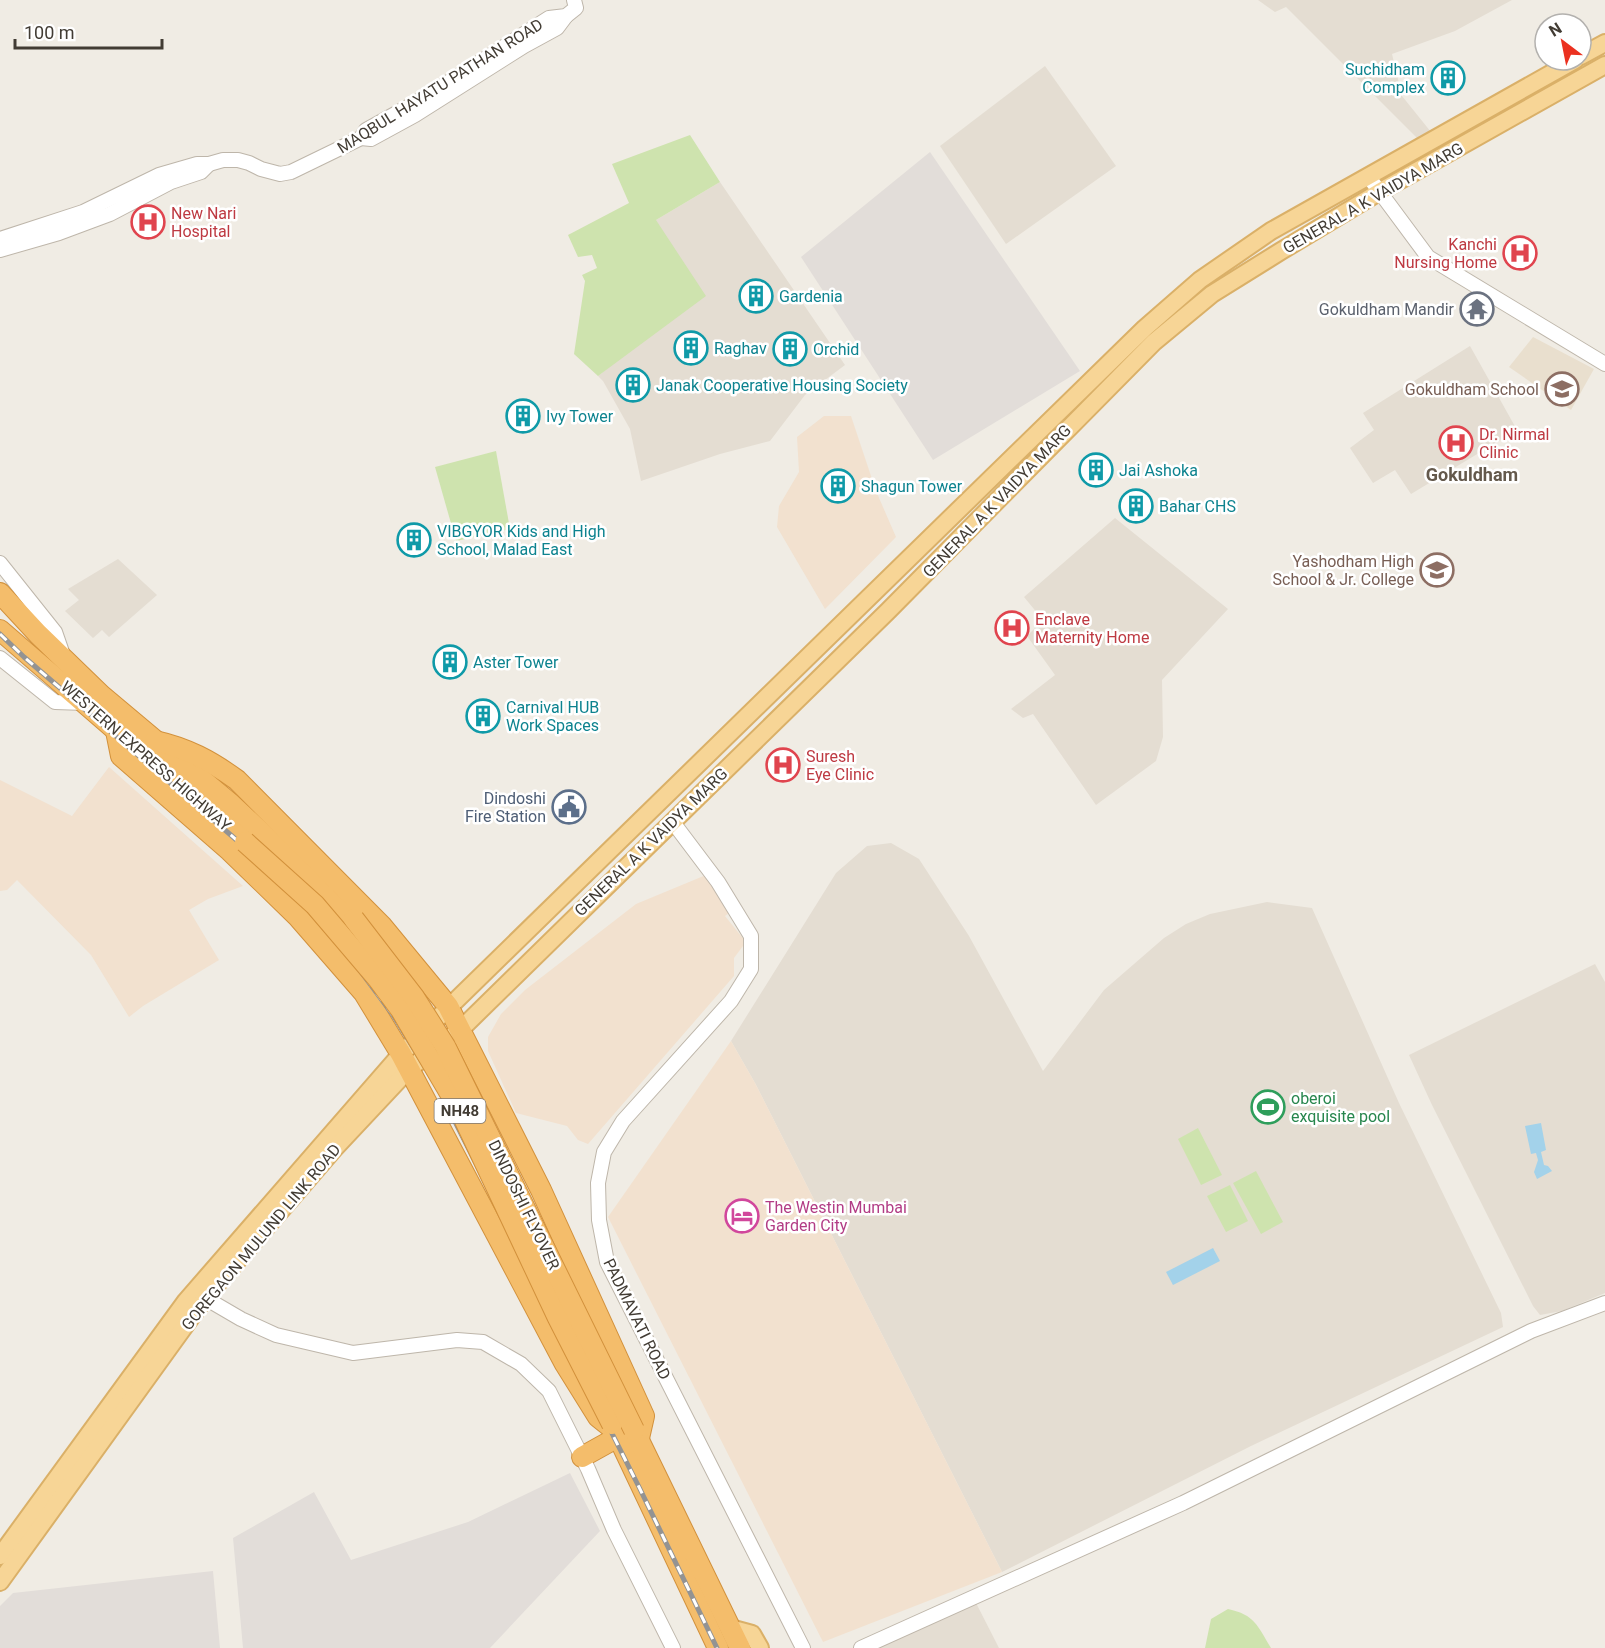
<svg xmlns="http://www.w3.org/2000/svg" width="1605" height="1648" font-family="Roboto,sans-serif">
  <style>
    .residential { fill: #e4ddd2 }
    .commercial { fill: #f2e1cf }
    .industrial { fill: #e2ddd9 }
    .education { fill: #e9dfce }
    .green { fill: #cee3ae }
    .water { fill: #a3d2ea }
    .lines { fill: none; stroke-linecap: round; stroke-linejoin: round }
    .minor-casing { stroke: #beb6aa; stroke-width: 16 }
    .major-casing { stroke: #dab068; stroke-width: 20 }
    .highway-casing { stroke: #d2913c; stroke-width: 22 }
    .minor { stroke: #fff; stroke-width: 14 }
    .major { stroke: #f7d596; stroke-width: 16 }
    .highway { stroke: #f4bd6b; stroke-width: 20 }
    .rail-casing { stroke: #939393; stroke-width: 5 }
    .rail { stroke: #fff; stroke-width: 3; stroke-dasharray: 9; stroke-linecap: butt }
    .highway-bridge-casing { stroke: #d2913c; stroke-width: 22; stroke-linecap: butt }
    .highway-bridge { stroke: #f4bd6b; stroke-width: 20 }
    .labels { text-anchor: middle; dominant-baseline: central; stroke-width: 5; stroke-linejoin: round; paint-order: stroke }
    .shield { fill: #fff; stroke: #7b7671; stroke-width: 1.5 }
    .shield-label { font-size: 15px; font-weight: bold; fill: #423c34 }
    .culture-label { font-size: 16px; fill: #0d838f; stroke: #fff; text-anchor: start }
    .street-label { font-size: 16px; fill: #423c34; stroke: #fff }
    .health-label { font-size: 16px; fill: #be3a42; stroke: #fff; text-anchor: start }
    .worship-label { font-size: 16px; fill: #5b616d; stroke: #fff; text-anchor: end }
    .education-label { font-size: 16px; fill: #785e54; stroke: #fff; text-anchor: end }
    .service-label { font-size: 16px; fill: #4e5e75; stroke: #fff; text-anchor: end }
    .leisure-label { font-size: 16px; fill: #27864d; stroke: #fff; text-anchor: start }
    .hotel-label { font-size: 16px; fill: #b23c85; stroke: #fff; text-anchor: start }
    .neighbourhood-label { font-size: 18px; font-weight: bold; fill: #64594c; stroke: #fff }
  </style>
  <rect width="100%" height="100%" fill="#f0ece4"/>
  <g class="residential">
    <polygon points="1258,0 1512,0 1455,31 1392,54 1402,96 1431,132 1418,139 1286,7 1275,12"/>
    <polygon points="1045,66 1116,166 1006,244 940,146"/>
    <polygon points="720,182 845,365 805,395 770,441 720,454 641,481 630,429 603,381 598,376 623,356 656,220"/>
    <polygon points="1470,346 1517,430 1411,494 1395,470 1373,483 1350,448 1374,430 1363,413"/>
    <polygon points="1115,518 1228,609 1162,680 1163,737 1156,761 1096,805 1033,714 1023,718 1011,709 1055,675 1027,636 1043,620 1024,597"/>
    <polygon points="118,559 157,595 109,637 102,630 93,638 65,611 79,600 68,589"/>
    <polygon points="891,843 919,859 969,936 1043,1071 1104,990 1164,938 1186,924 1210,914 1267,902 1312,908 1399,1103 1501,1313 1503,1327 1251,1446 1002,1572 755,1083 731,1041 836,873 867,846"/>
    <polygon points="1595,964 1605,982 1605,1293 1562,1311 1540,1315 1533,1306 1432,1105 1409,1055"/>
    <polygon points="976,1603 999,1648 872,1648"/>
  </g>
  <g class="commercial">
    <polygon points="824,416 851,416 876,491 896,537 825,609 777,527 779,506 799,472 797,437"/>
    <polygon points="109,767 243,886 208,899 189,910 219,960 143,1006 129,1017 91,955 17,880 7,890 0,891 0,780 72,816"/>
    <polygon points="706,875 736,908 725,916 746,942 734,958 734,976 588,1144 578,1140 567,1126 516,1113 488,1051 488,1037 501,1014 525,990 636,904"/>
    <polygon points="731,1041 755,1083 1002,1572 823,1642 608,1217"/>
  </g>
  <g class="industrial">
    <polygon points="930,152 1080,371 933,460 801,257"/>
    <polygon points="570,1473 600,1531 490,1648 243,1648 233,1538 314,1492 351,1560 468,1522"/>
    <polygon points="213,1571 220,1648 0,1648 0,1606 13,1593"/>
  </g>
  <polygon class="education" points="1533,337 1594,369 1571,410 1509,367"/>
  <g class="green">
    <polygon points="690,135 720,182 656,220 706,296 598,376 574,354 585,281 582,275 597,268 592,255 578,257 568,235 629,203 612,164"/>
    <polygon points="496,451 510,529 456,541 435,467"/>
    <polygon points="1198,1128 1222,1175 1201,1185 1178,1139"/>
    <polygon points="1256,1171 1283,1222 1261,1234 1233,1183"/>
    <polygon points="1230,1185 1248,1221 1226,1232 1207,1196"/>
    <path d="M1228,1609C1255,1615 1257,1625 1271,1648H1205L1211,1619Z"/>
  </g>
  <g class="water">
    <polygon points="1541,1123 1546,1150 1541,1152 1544,1165 1548,1166 1552,1171 1537,1179 1534,1172 1538,1160 1536,1153 1531,1154 1525,1126"/>
    <polygon points="1213,1248 1220,1261 1173,1285 1166,1272"/>
  </g>
  <g class="lines">
    <defs>
      <g id="minor">
        <polyline points="361,138 371,139 415,115 524,46 557,28 566,16"/>
        <polyline points="1368,176 1428,257 1605,364"/>
        <polyline points="0,239 83,212 159,175 197,164 209,164 223,160 238,160 249,163 261,169 280,174 291,172 361,138 366,130 422,99 549,18 566,16 576,8 574,0"/>
        <polyline points="0,250 59,233 110,214 171,182 201,172 209,164"/>
        <polyline points="0,563 55,632 63,655"/>
        <polyline points="0,658 55,702 85,703"/>
        <polyline points="672,821 718,882 751,936 751,969 731,1001 623,1121 604,1152 598,1183 599,1220 607,1262 803,1648"/>
        <polyline points="205,1298 241,1319 276,1335 353,1353 457,1340 483,1342 521,1364 549,1391 588,1469 614,1530 673,1648"/>
        <polyline points="861,1648 1183,1503 1531,1331 1605,1303"/>
      </g>
      <g id="major">
        <polyline points="1581,56 1605,43"/>
        <polyline points="0,1556 186,1301 401,1054 1145,328 1200,280 1271,231 1575,60"/>
        <polyline points="0,1582 205,1298 334,1149 409,1069 460,1030 888,611 1154,342 1212,294 1281,251 1379,192 1605,65"/>
        <polyline points="730,1628 752,1634 760,1648"/>
      </g>
      <g id="highway">
        <polyline points="0,593 38,634 101,695 231,804 354,919"/>
        <polyline points="0,630 245,842"/>
        <polyline points="116,731 121,756 230,851 297,916 364,993 401,1054 565,1364 598,1417 613,1429"/>
        <path d="M155,741C187,748 211,761 237,780L382,926L448,1006L541,1190L644,1416L639,1438"/>
        <polyline points="612,1424 718,1648"/>
        <polyline points="634,1430 740,1648"/>
        <polyline points="582,1457 618,1437"/>
      </g>
    </defs>
    <use href="#minor" class="minor-casing"/>
    <use href="#major" class="major-casing"/>
    <use href="#highway" class="highway-casing"/>
    <use href="#minor" class="minor"/>
    <use href="#major" class="major"/>
    <use href="#highway" class="highway"/>
    <defs>
      <polyline id="rail" points="0,634 24,657 254,855 306,903 353,961 393,1015 437,1086 639,1487 717,1648"/>
    </defs>
    <use href="#rail" class="rail-casing"/>
    <use href="#rail" class="rail"/>
    <defs>
      <g id="highway-bridge">
        <polyline points="245,842 315,905 378,979 401,1010 461,1112 558,1318 612,1424"/>
        <polyline points="354,919 414,997 445,1046 634,1430"/>
      </g>
    </defs>
    <use href="#highway-bridge" class="highway-bridge-casing"/>
    <use href="#highway-bridge" class="highway-bridge"/>
  </g>
  <defs>
    <symbol id="building-ring" viewBox="-11 -11 22 22"><circle r="9.5" fill="#fff" stroke="#0f9aa8" stroke-width="1.5"/><path d="M-4-6H4V6H1V3H-1V6H-4ZM-2.5-4.3h1.7v1.8h-1.7ZM.8-4.3h1.7v1.8H.8ZM-2.5-1h1.7V.8h-1.7ZM.8-1h1.7V.8H.8Z" fill="#0f9aa8"/></symbol>
    <symbol id="hospital-ring" viewBox="-11 -11 22 22"><circle r="9.5" fill="#fff" stroke="#e0444e" stroke-width="1.5"/><path d="M-5-5h3v3.5h4V-5h3V5h-3V1.5h-4V5h-3Z" fill="#e0444e"/></symbol>
    <symbol id="temple-ring" viewBox="-11 -11 22 22"><circle r="9.5" fill="#fff" stroke="#6b7280" stroke-width="1.5"/><path d="M0-6L5-2H3V0L6.5 2.5H4V6H1.5V3h-3V6H-4V2.5H-6.5L-3 0V-2H-5Z" fill="#6b7280"/></symbol>
    <symbol id="school-ring" viewBox="-11 -11 22 22"><circle r="9.5" fill="#fff" stroke="#8d6e63" stroke-width="1.5"/><path d="M0-5L7-2L0 1L-7-2ZM-4 1L0 2.5L4 1V4Q0 6-4 4Z" fill="#8d6e63"/></symbol>
    <symbol id="civic-ring" viewBox="-11 -11 22 22"><circle r="9.5" fill="#fff" stroke="#5c6f8a" stroke-width="1.5"/><path d="M-.6-6.5H3V-4.5H.6V-3L4-1V1h2V6H-6V1h2V-1L-.6-3ZM-1.2 2.5V6h2.4V2.5Z" fill="#5c6f8a"/></symbol>
    <symbol id="stadium-ring" viewBox="-11 -11 22 22"><circle r="9.5" fill="#fff" stroke="#2e9e5b" stroke-width="1.5"/><path d="M0-5a6.5 5 0 1 0 0 10a6.5 5 0 1 0 0-10ZM-3.5-1.8h7v3.6h-7Z" fill="#2e9e5b"/></symbol>
    <symbol id="hotel-ring" viewBox="-11 -11 22 22"><circle r="9.5" fill="#fff" stroke="#d1479c" stroke-width="1.5"/><path d="M-6-4.5h1.5V1H6V5H4.5V3h-9V5H-6ZM-4 0a1.8 1.8 0 1 1 3.6 0ZM.5 0V-2.5h3Q6-2.5 6 0Z" fill="#d1479c"/></symbol>
  </defs>
  <g fill-rule="evenodd">
    <use href="#building-ring" x="1429" y="59" width="38" height="38"/>
    <use href="#hospital-ring" x="129" y="203" width="38" height="38"/>
    <use href="#hospital-ring" x="1501" y="234" width="38" height="38"/>
    <use href="#building-ring" x="737" y="277" width="38" height="38"/>
    <use href="#temple-ring" x="1458" y="290" width="38" height="38"/>
    <use href="#building-ring" x="672" y="329" width="38" height="38"/>
    <use href="#building-ring" x="771" y="330" width="38" height="38"/>
    <use href="#building-ring" x="614" y="366" width="38" height="38"/>
    <use href="#school-ring" x="1543" y="370" width="38" height="38"/>
    <use href="#building-ring" x="504" y="397" width="38" height="38"/>
    <use href="#hospital-ring" x="1437" y="424" width="38" height="38"/>
    <use href="#building-ring" x="1077" y="451" width="38" height="38"/>
    <use href="#building-ring" x="819" y="467" width="38" height="38"/>
    <use href="#building-ring" x="1117" y="487" width="38" height="38"/>
    <use href="#building-ring" x="395" y="521" width="38" height="38"/>
    <use href="#school-ring" x="1418" y="551" width="38" height="38"/>
    <use href="#hospital-ring" x="993" y="609" width="38" height="38"/>
    <use href="#building-ring" x="431" y="643" width="38" height="38"/>
    <use href="#building-ring" x="464" y="697" width="38" height="38"/>
    <use href="#hospital-ring" x="764" y="746" width="38" height="38"/>
    <use href="#civic-ring" x="550" y="788" width="38" height="38"/>
    <use href="#stadium-ring" x="1249" y="1088" width="38" height="38"/>
    <use href="#hotel-ring" x="723" y="1197" width="38" height="38"/>
  </g>
  <g class="labels">
    <rect class="shield" x="434.5" y="1099" width="51" height="24" rx="4.5"/>
    <g class="shield-label">
      <text x="460" y="1111">NH48</text>
    </g>
    <g class="culture-label">
      <text x="1425" y="69" text-anchor="end">Suchidham<tspan x="1425" dy="18">Complex</tspan></text>
      <text x="779" y="296">Gardenia</text>
      <text x="714" y="348">Raghav</text>
      <text x="813" y="349">Orchid</text>
      <text x="656" y="385">Janak Cooperative Housing Society</text>
      <text x="546" y="416">Ivy Tower</text>
      <text x="1119" y="470">Jai Ashoka</text>
      <text x="861" y="486">Shagun Tower</text>
      <text x="1159" y="506">Bahar CHS</text>
      <text x="437" y="531">VIBGYOR Kids and High<tspan x="437" dy="18">School, Malad East</tspan></text>
      <text x="473" y="662">Aster Tower</text>
      <text x="506" y="707">Carnival HUB<tspan x="506" dy="18">Work Spaces</tspan></text>
    </g>
    <g class="street-label">
      <text transform="translate(440 86) rotate(-32)">MAQBUL HAYATU PATHAN ROAD</text>
      <text transform="translate(1373 198) rotate(-30)">GENERAL A K VAIDYA MARG</text>
      <text transform="translate(997 501) rotate(-46)">GENERAL A K VAIDYA MARG</text>
      <text transform="translate(146 756) rotate(41)">WESTERN EXPRESS HIGHWAY</text>
      <text transform="translate(651 842) rotate(-44)">GENERAL A K VAIDYA MARG</text>
      <text transform="translate(524 1205) rotate(64)">DINDOSHI FLYOVER</text>
      <text transform="translate(261 1237) rotate(-50)">GOREGAON MULUND LINK ROAD</text>
      <text transform="translate(637 1319) rotate(64)">PADMAVATI ROAD</text>
    </g>
    <g class="health-label">
      <text x="171" y="213">New Nari<tspan x="171" dy="18">Hospital</tspan></text>
      <text x="1497" y="244" text-anchor="end">Kanchi<tspan x="1497" dy="18">Nursing Home</tspan></text>
      <text x="1479" y="434">Dr. Nirmal<tspan x="1479" dy="18">Clinic</tspan></text>
      <text x="1035" y="619">Enclave<tspan x="1035" dy="18">Maternity Home</tspan></text>
      <text x="806" y="756">Suresh<tspan x="806" dy="18">Eye Clinic</tspan></text>
    </g>
    <g class="worship-label">
      <text x="1454" y="309">Gokuldham Mandir</text>
    </g>
    <g class="education-label">
      <text x="1539" y="389">Gokuldham School</text>
      <text x="1414" y="561">Yashodham High<tspan x="1414" dy="18">School &amp; Jr. College</tspan></text>
    </g>
    <g class="service-label">
      <text x="546" y="798">Dindoshi<tspan x="546" dy="18">Fire Station</tspan></text>
    </g>
    <g class="leisure-label">
      <text x="1291" y="1098">oberoi<tspan x="1291" dy="18">exquisite pool</tspan></text>
    </g>
    <g class="hotel-label">
      <text x="765" y="1207">The Westin Mumbai<tspan x="765" dy="18">Garden City</tspan></text>
    </g>
    <g class="neighbourhood-label">
      <text x="1472" y="474">Gokuldham</text>
    </g>
  </g>
  <g transform="translate(1563 42) rotate(328)"><circle r="28" fill="#ffffff" stroke="#b3b1ae" stroke-width="1.5"/>
  <path d="M0-4.5L10 22L0 15L-10 22Z" fill="#eb3120"/>
  <text y="-9" font-size="16" font-weight="bold" text-anchor="middle" fill="#423c34">N</text>
  </g>
  <path d="M15 39v9h147v-9" fill="none" stroke="#423c34" stroke-width="3"/>
  <text x="24" y="39" font-size="18" fill="#423c34" stroke="#ffffff" stroke-width="4.5" paint-order="stroke">100 m</text>
</svg>
